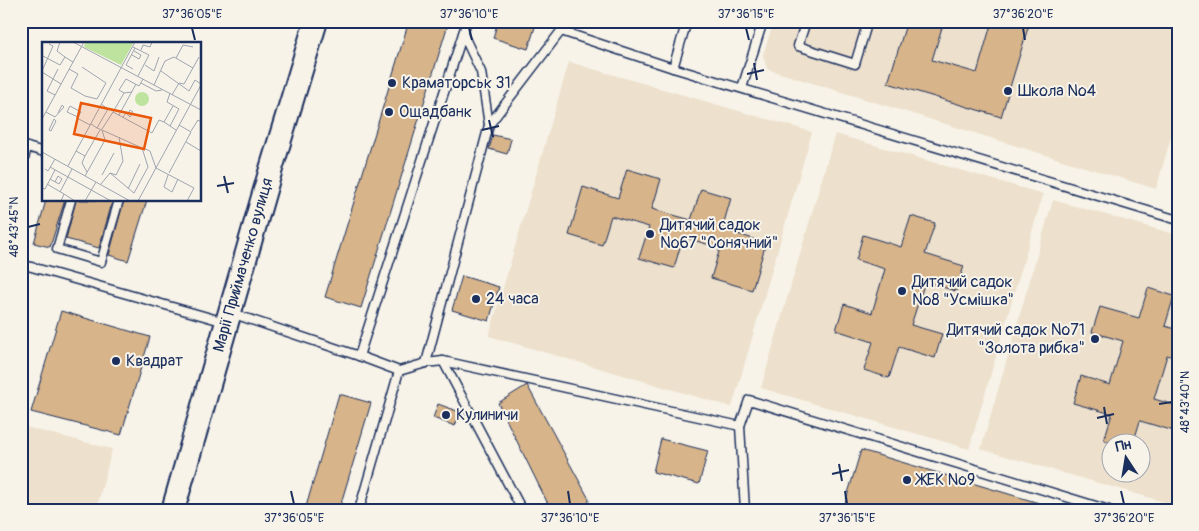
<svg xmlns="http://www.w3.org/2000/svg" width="1199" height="531" font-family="Pangolin,sans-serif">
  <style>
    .built { fill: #ede0cc; fill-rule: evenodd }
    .building { fill: #d7b489; stroke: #1b2f5e }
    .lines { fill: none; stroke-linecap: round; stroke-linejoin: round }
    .lane-casing { stroke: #1b2f5e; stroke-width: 11 }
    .secondary-casing { stroke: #1b2f5e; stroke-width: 26 }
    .lane { stroke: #f7f3e8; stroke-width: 8 }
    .secondary { stroke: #f7f3e8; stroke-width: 22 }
    .ticks { fill: none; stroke: #1b2f5e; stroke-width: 2 }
    .poi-dot { fill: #1b2f5e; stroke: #f7f3e8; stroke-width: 2 }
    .labels { text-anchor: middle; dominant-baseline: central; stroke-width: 4; stroke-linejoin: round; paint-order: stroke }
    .poi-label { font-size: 16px; fill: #1b2f5e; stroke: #f7f3e8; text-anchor: start }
    .street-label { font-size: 16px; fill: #1b2f5e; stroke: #f7f3e8 }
    .inset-road { fill: none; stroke: #9fa5b1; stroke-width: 1 }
    .view { fill: #e8590c; fill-opacity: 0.15; stroke: #e8590c; stroke-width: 2.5 }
    .inset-edge { fill: none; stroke: #1b2f5e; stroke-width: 2.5 }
    .neatline { fill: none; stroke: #1b2f5e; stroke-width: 2 }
    .ticks-label { font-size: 12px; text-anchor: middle; fill: #1b2f5e }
  </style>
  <rect width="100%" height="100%" fill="#f7f3e8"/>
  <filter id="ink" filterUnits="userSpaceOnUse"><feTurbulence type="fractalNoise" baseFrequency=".02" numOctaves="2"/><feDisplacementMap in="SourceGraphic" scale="10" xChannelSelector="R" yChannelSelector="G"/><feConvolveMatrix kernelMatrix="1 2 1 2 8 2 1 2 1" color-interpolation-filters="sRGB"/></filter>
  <g filter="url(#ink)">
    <g class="built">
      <polygon points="774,21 1178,21 1178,113 1156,189 767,69 763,55"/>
      <polygon points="569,62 812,132 732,407 489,336"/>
      <polygon points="835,134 1043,194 969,449 761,388"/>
      <path d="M1053,200L1178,235V506L981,449ZM1112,444H1142V474H1112Z"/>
      <polygon points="21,426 112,449 96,510 21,510"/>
    </g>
    <g class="building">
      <polygon points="409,21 449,21 361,308 325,297"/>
      <polygon points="498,21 537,21 528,49 493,38"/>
      <polygon points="907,21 944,21 932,60 977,73 992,21 1030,21 1001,117 888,83"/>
      <polygon points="493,135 511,139 507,154 489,149"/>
      <polygon points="627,169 661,179 652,209 691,220 701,189 731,198 722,229 766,243 752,290 711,278 720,248 683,237 674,268 639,258 649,227 611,216 602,245 569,235 583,187 618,198"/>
      <polygon points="46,200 65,200 50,247 34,243"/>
      <polygon points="76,200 113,200 99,248 66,239"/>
      <polygon points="124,200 147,200 128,261 109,255"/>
      <polygon points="911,216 935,223 925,254 964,266 956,291 925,282 911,325 942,334 935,358 899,347 889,378 864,370 873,342 836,330 844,304 872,313 885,269 856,260 863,235 901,247"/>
      <polygon points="462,276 499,287 489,321 452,310"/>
      <polygon points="1148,288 1174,296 1165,326 1178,330 1178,359 1167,355 1154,399 1178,406 1178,417 1174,431 1140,421 1133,444 1116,444 1104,440 1112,414 1073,403 1081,376 1110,385 1123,341 1092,332 1100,307 1139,318"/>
      <polygon points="61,311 150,337 121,435 31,412"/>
      <polygon points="527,385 589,499 588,510 551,510 498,403"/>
      <polygon points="339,394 371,403 339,510 305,510"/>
      <polygon points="438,404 460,412 455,426 433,418"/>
      <polygon points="661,439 708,451 699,484 653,472"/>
      <polygon points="861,450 1049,506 1049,510 843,510"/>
    </g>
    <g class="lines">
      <defs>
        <g id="lane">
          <polyline points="806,21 798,46 855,64 868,21"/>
          <polyline points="561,31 564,21"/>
          <polyline points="463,34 481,72 489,125"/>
          <polyline points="673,68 687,21"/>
          <polyline points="742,88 763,21"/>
          <polyline points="21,146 27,147 21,171"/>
          <polyline points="27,147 44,152"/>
          <polyline points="71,200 57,249 101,262 119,200"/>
          <polyline points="21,264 225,322"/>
          <polyline points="231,313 359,356 467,21"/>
          <polyline points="359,356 399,371 426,363 443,361 522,510"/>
          <polyline points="443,361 740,426"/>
          <polyline points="426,363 489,125 561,31 673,68 1178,220"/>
          <polyline points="359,510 399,371"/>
          <polyline points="745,510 740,426 749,400 1109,510"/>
        </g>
        <polyline id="secondary" points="173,510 271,169 316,21"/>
      </defs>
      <use href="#lane" class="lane-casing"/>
      <use href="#secondary" class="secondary-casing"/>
      <use href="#lane" class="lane"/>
      <use href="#secondary" class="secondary"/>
    </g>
  </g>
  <path class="ticks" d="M192,28L195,40M469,28L472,40M746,28L749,40M1023,28L1025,40M754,63L757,80M747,74L764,70M489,120L493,137M482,130L499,126M224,176L228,193M217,186L234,183M28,227L40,224M1159,404L1172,402M1104,407L1107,424M1097,418L1114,414M839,464L842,481M832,474L849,470M291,491L294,504M568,491L570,504M845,491L847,504M1121,491L1124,504"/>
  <g class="poi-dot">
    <circle cx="392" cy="83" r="5"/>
    <circle cx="1008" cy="91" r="5"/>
    <circle cx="389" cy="112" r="5"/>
    <circle cx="650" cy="234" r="5"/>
    <circle cx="902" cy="291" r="5"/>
    <circle cx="476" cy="299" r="5"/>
    <circle cx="1095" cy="339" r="5"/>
    <circle cx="116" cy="361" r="5"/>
    <circle cx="446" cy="415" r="5"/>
    <circle cx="907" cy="480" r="5"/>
  </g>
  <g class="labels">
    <g class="poi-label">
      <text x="402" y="83">Краматорськ 31</text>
      <text x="1018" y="91">Школа №4</text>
      <text x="399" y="112">Ощадбанк</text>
      <text x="660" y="225">Дитячий садок<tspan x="660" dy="18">№67 "Сонячний"</tspan></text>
      <text x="912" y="282">Дитячий садок<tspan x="912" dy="18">№8 "Усмішка"</tspan></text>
      <text x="486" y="299">24 часа</text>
      <text x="1085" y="330" text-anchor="end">Дитячий садок №71<tspan x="1085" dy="18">"Золота рибка"</tspan></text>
      <text x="126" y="361">Квадрат</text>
      <text x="456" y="415">Кулиничи</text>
      <text x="917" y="480">ЖЕК №9</text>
    </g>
    <g class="street-label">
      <text transform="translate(243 265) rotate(-74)">Марії Приймаченко вулиця</text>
    </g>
  </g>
  <g transform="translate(42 42)">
    <rect width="159" height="159" fill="#f7f3e8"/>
    <path d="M43,0H92L79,23L42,5ZM93 57a7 7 0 1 1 14 0a7 7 0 1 1-14 0Z" fill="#bde39e"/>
    <path class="inset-road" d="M18,0L15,9L23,15M31,0L159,68M91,5L107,13L96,34M99,8L101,3L108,5L110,0M90,13L97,17L99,13L92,9M1,14L18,23L23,15L31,20M134,16L141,3L151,5M103,23L112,29L117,15M40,25L64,41L55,57L43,54M27,27L36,32L29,46L43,54M91,27L84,23L93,6M0,29L11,4L7,2M119,29L147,49L153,38L159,42M0,30L19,42M99,41L114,49L120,48M112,43L123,19L132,15L151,26M82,51L77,48L84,37L97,44L101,37M128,51L125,60L137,67L128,84M13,53L5,49L16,27M130,53L137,41L142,42L157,15M131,64L122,80L134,88M4,70L13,75L22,65L20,63L16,71M71,70L82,51L90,50M77,73L94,42M36,75L25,70L28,64L39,70L36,75L35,76L48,83M81,75L84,71L88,75L91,70L88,68L86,72M0,77L42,0M12,77L14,79L9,89L7,88ZM49,82L55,86L66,67L59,62M60,87L71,70L110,91L117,78L122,80M60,88L100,106L106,125L92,151L68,131M149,89L156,78L159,80M144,100L159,109M101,106L108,109L114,126L152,146L145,159M34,109L43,114L40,121L45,130M0,110L88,159M43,114L58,88M26,124L93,0M8,125L69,159M3,127L6,129L13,117M127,131L149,90L137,83M60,133L72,111M126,133L122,145L130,150L136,137M43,134L63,98L60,88L55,86M8,137L17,142L20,137L16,134L13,140M5,142L22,152M59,142L68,131L74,133L81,119L77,95M0,146L3,147L13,128M86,147L98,122M18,150L30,127M19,159L22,152L33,159M43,159L54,140M96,159L159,43"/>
    <path class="view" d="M39,61L109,76L102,107L32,92Z"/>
    <rect width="159" height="159" class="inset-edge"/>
  </g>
  <rect width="1199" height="531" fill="none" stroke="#f7f3e8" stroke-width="55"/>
  <g transform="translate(1126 458) rotate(348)"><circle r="24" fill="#f7f3e8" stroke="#9fa5b1"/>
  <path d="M0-4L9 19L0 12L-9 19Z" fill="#1b2f5e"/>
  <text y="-8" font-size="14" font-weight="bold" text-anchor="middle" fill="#1b2f5e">Пн</text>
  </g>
  <rect x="28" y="28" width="1144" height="476" class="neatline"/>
  <g class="ticks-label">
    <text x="192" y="18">37°36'05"E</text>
    <text x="469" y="18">37°36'10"E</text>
    <text x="746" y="18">37°36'15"E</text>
    <text x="1023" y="18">37°36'20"E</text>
    <text transform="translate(14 227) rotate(-90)" y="4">48°43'45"N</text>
    <text transform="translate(1185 402) rotate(-90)" y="4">48°43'40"N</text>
    <text x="294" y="522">37°36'05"E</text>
    <text x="570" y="522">37°36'10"E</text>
    <text x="847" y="522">37°36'15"E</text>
    <text x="1124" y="522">37°36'20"E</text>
  </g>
</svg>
